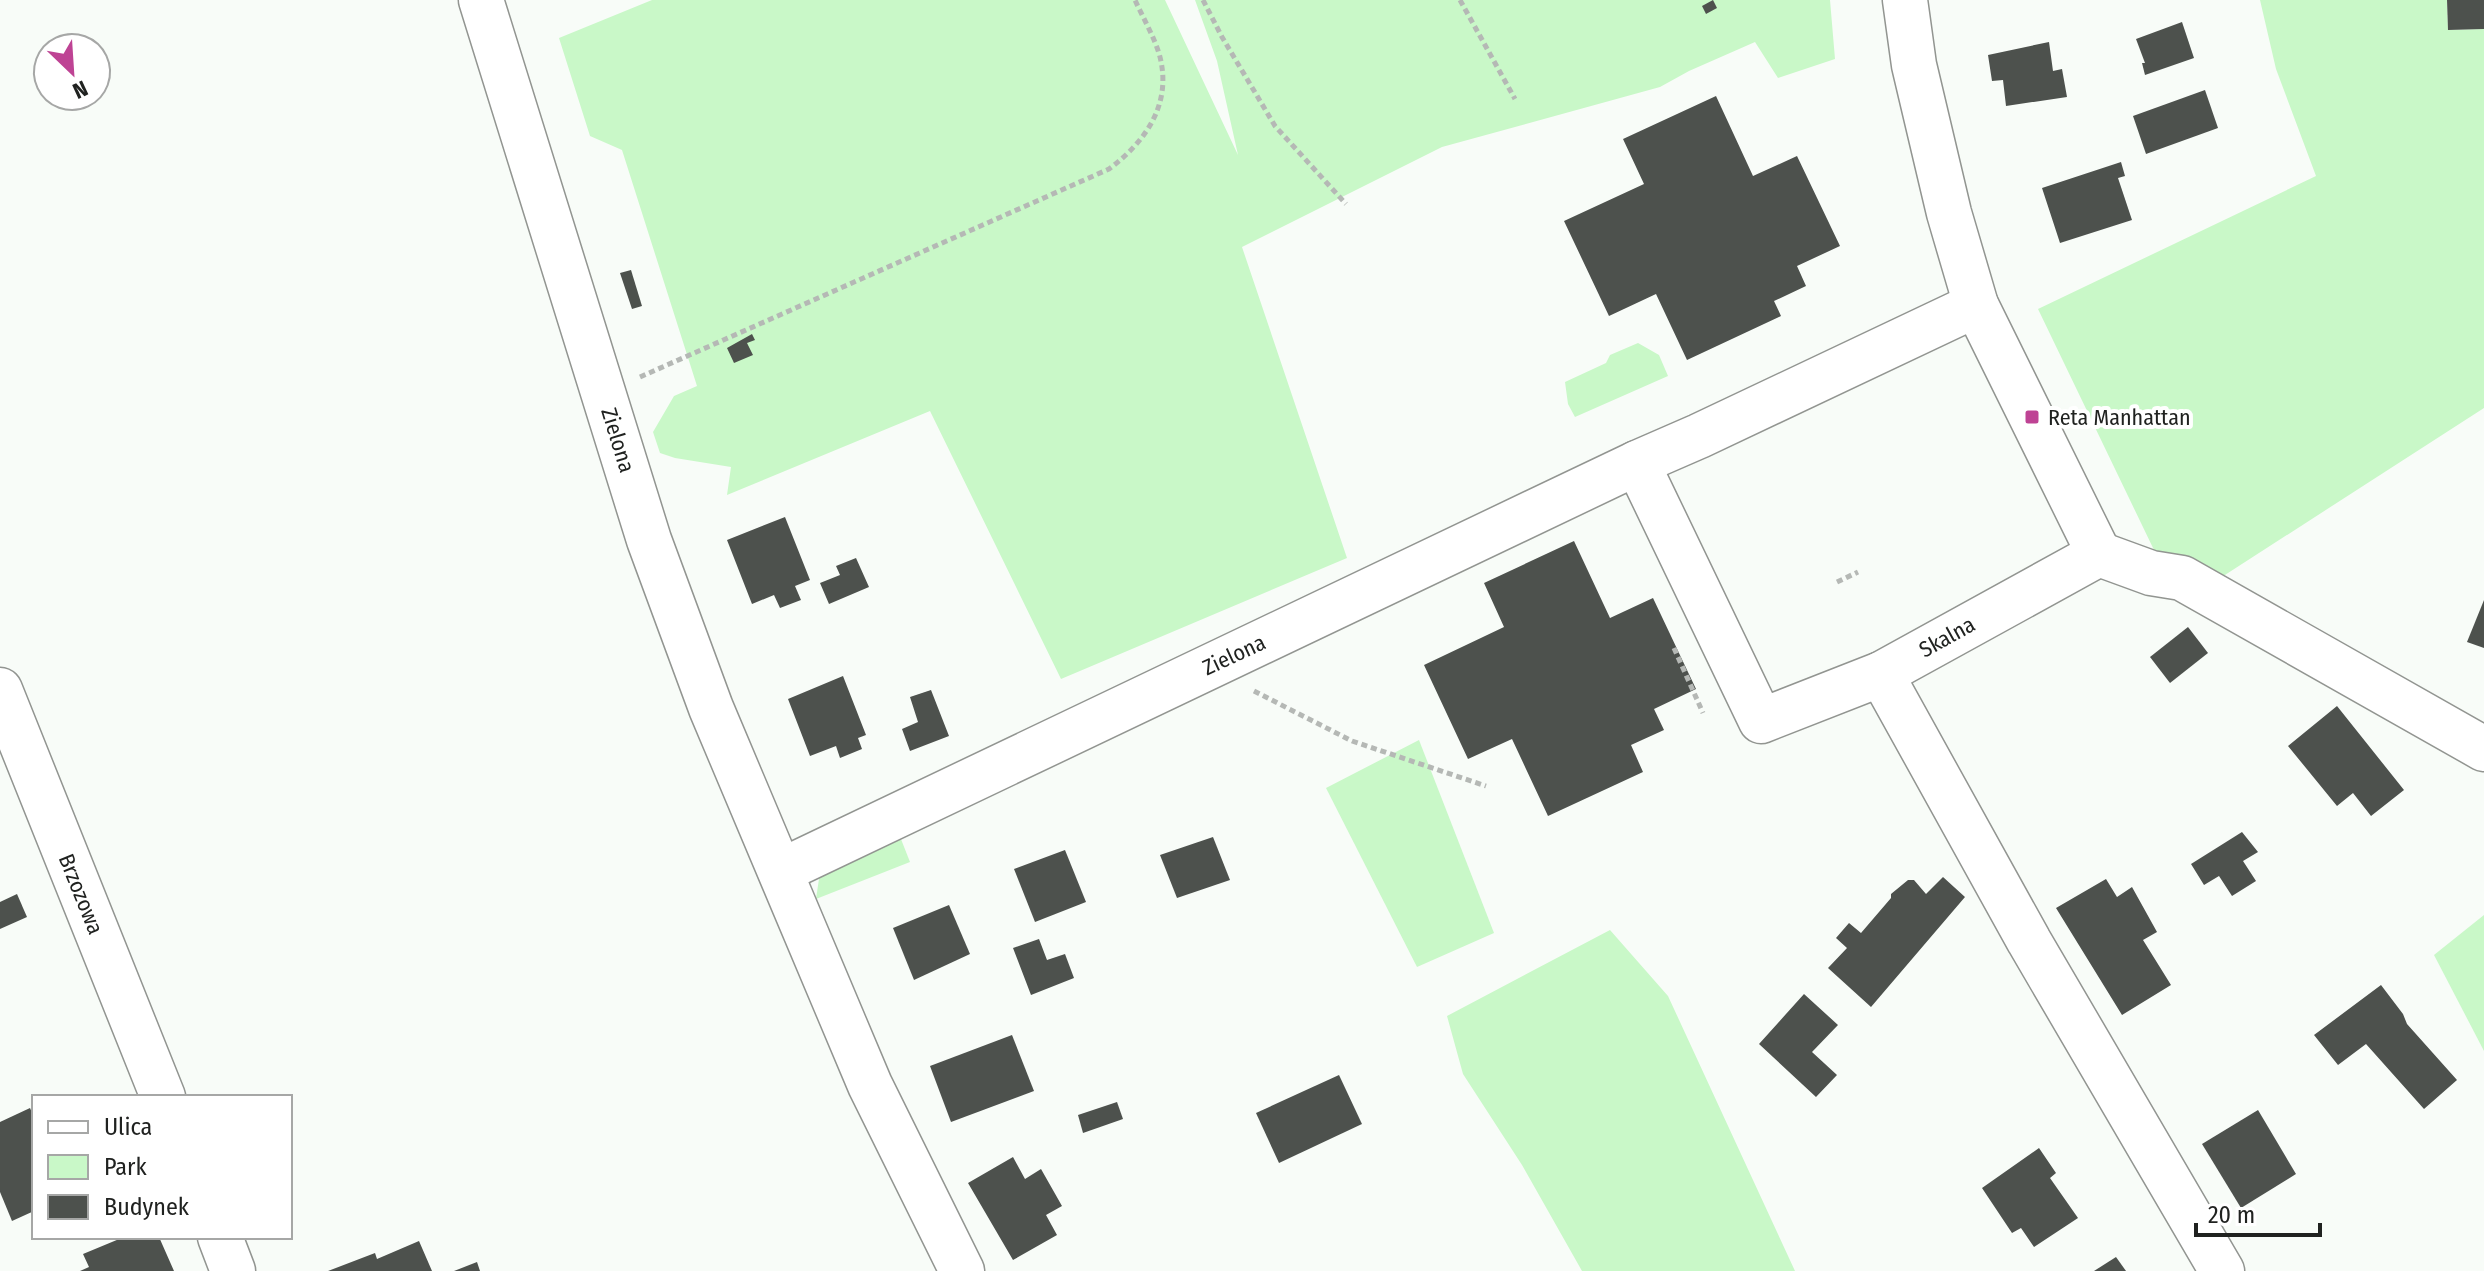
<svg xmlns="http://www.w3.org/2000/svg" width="2484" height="1271" font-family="'Fira Sans Condensed',sans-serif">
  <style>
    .green { fill: #c9f8c8 }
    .building { fill: #4d514d }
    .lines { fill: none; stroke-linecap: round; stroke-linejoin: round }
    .minor-casing { stroke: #929591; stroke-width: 47 }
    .path { stroke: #b5b8b5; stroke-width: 5; stroke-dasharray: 6 4; stroke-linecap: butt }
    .minor { stroke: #fff; stroke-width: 44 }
    .poi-dot { fill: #be4394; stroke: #fff; stroke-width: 3 }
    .labels { text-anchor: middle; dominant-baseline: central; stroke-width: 8; stroke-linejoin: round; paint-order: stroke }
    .poi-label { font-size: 22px; fill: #202220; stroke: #fff; text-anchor: start }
    .street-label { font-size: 22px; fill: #202220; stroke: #fff }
  </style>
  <rect width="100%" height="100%" fill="#f8fcf8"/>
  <g class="green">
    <polygon points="652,0 1165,0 1238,155 1217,61 1195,0 1830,0 1835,59 1778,78 1755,42 1689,71 1660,87 1442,147 1242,247 1347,558 1061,679 930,411 727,495 731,467 675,458 660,453 653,432 674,396 697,386 622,150 590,136 559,38"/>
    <polygon points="2260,0 2447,0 2448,30 2484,29 2484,408 2180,604 2038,309 2316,176 2276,69"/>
    <polygon points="1638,343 1659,355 1668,376 1575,417 1568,404 1565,382 1606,363 1610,355"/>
    <polygon points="1419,740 1494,933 1417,967 1326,788"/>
    <polygon points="897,829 910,862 816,899 820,872"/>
    <polygon points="2484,915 2484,1051 2434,955"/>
    <polygon points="1610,930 1668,996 1795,1271 1582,1271 1522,1165 1463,1074 1447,1016"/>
  </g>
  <g class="building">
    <polygon points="1713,0 1717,8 1706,14 1702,6"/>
    <polygon points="2447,0 2484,0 2484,29 2448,30"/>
    <polygon points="2182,22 2194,58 2145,75 2142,63 2145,63 2136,39"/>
    <polygon points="2049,42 2053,71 2062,69 2067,97 2006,106 2003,80 1992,81 1988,55"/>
    <polygon points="2205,90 2218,128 2146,154 2133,116"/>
    <polygon points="1716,96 1753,176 1797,156 1840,246 1797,266 1806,286 1774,301 1781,316 1687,360 1656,294 1609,316 1564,221 1644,184 1623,139"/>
    <polygon points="2121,162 2125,176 2118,178 2132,220 2060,243 2042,188"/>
    <polygon points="631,270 642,306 632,309 620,273"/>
    <polygon points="752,334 755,340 747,343 753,355 734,363 727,348"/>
    <polygon points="785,517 810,580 795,586 801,600 780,608 774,595 752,604 727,540"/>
    <polygon points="1574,541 1610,618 1653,598 1696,689 1654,709 1664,730 1631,745 1643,772 1548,816 1512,739 1468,759 1424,665 1504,627 1484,583"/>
    <polygon points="856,558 869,587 829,604 820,583 840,575 836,566"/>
    <polygon points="2484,600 2484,648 2467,642"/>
    <polygon points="2188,627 2208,653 2170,683 2150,657"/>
    <polygon points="843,676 866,735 858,738 862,749 840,758 836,746 810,756 788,699"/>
    <polygon points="931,690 949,736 910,751 902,729 918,722 910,697"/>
    <polygon points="2337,706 2404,790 2371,816 2353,793 2337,806 2288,746"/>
    <polygon points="2242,832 2258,852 2243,861 2256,881 2232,896 2219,876 2204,885 2191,864"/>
    <polygon points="1213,837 1230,880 1177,898 1160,855"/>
    <polygon points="1065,850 1086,902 1035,922 1014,869"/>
    <polygon points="1943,877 1965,897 1871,1007 1828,968 1847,948 1836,938 1849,923 1861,933 1891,898 1891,894 1908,880 1914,880 1926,894"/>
    <polygon points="2106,879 2117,897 2132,887 2157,932 2143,940 2171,985 2122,1015 2056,908"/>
    <polygon points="17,894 27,917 0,929 0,902"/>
    <polygon points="949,905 970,954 914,980 893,928"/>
    <polygon points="1039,939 1047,960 1065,954 1074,978 1031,995 1013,948"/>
    <polygon points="2381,985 2403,1014 2407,1024 2457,1080 2424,1109 2366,1044 2338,1065 2314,1035"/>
    <polygon points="1804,994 1838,1025 1812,1052 1837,1075 1816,1097 1759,1044"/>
    <polygon points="1012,1035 1034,1091 951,1122 930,1066"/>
    <polygon points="1339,1075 1362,1124 1279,1163 1256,1113"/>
    <polygon points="1117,1102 1123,1119 1083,1133 1078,1115"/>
    <polygon points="30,1108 34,1117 34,1211 12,1221 0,1192 0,1122"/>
    <polygon points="2258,1110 2296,1174 2241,1208 2202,1144"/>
    <polygon points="2039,1148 2056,1173 2050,1178 2078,1218 2034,1247 2021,1228 2012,1233 1982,1188"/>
    <polygon points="1013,1157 1025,1179 1041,1169 1062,1206 1046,1215 1057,1235 1013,1260 968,1183"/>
    <polygon points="124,1237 159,1237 174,1271 80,1271 89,1267 83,1254"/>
    <polygon points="419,1241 432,1271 328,1271 375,1253 377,1259"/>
    <polygon points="2116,1257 2126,1271 2094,1271"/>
    <polygon points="477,1262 480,1271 454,1271"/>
  </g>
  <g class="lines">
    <defs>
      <g id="minor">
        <polyline points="481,0 649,540 711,708 870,1085 962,1271"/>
        <polyline points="1905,0 1914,65 1949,213 1976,305 2099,554 1881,674 2029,941 2222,1271"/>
        <polyline points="1637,463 1699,436 1976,305"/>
        <polyline points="2099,554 2151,573 2182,578 2484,749"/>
        <polyline points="0,690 163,1097"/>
        <polyline points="781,871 1637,463 1761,721 1881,674"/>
        <polyline points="220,1237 233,1271"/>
      </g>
    </defs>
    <use href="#minor" class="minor-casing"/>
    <g class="path">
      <polyline points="1203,0 1222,37 1275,126 1346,204"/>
      <polyline points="1460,0 1515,99"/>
      <path d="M640,377L1109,169C1145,142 1172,105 1160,57C1155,38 1143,18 1135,0"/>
      <polyline points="1837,582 1858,572"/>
      <polyline points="1674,648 1703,713"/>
      <polyline points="1254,691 1352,741 1486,786"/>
    </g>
    <use href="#minor" class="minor"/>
  </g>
  <rect class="poi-dot" x="2024" y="409" width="16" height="16" rx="4"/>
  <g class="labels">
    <g class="poi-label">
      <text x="2048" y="417">Reta Manhattan</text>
    </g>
    <g class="street-label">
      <text transform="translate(618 440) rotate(73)">Zielona</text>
      <text transform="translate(1947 637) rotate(-29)">Skalna</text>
      <text transform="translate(1234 655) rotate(-25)">Zielona</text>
      <text transform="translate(81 894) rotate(68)">Brzozowa</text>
    </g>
  </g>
  <rect x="32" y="1095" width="260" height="144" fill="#ffffff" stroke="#a6a7a6" stroke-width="2"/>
  <rect x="48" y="1121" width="40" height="12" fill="#ffffff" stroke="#a6a7a6" stroke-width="2"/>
  <text x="104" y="1135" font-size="24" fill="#202220">Ulica</text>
  <rect x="48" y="1155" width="40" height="24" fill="#c9f8c8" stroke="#a6a7a6" stroke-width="2"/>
  <text x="104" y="1175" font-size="24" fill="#202220">Park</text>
  <rect x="48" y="1195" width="40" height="24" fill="#4d514d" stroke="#a6a7a6" stroke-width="2"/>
  <text x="104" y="1215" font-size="24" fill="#202220">Budynek</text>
  <g transform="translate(72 72) rotate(155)"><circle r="38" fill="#ffffff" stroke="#a6a7a6" stroke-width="2"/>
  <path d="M0-6L14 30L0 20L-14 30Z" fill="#be4394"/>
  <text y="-12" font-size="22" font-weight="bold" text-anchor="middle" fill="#202220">N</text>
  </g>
  <path d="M2196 1223v12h124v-12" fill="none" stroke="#202220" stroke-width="4"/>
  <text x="2208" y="1223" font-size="24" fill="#202220" stroke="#ffffff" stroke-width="6" paint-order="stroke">20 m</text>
</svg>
